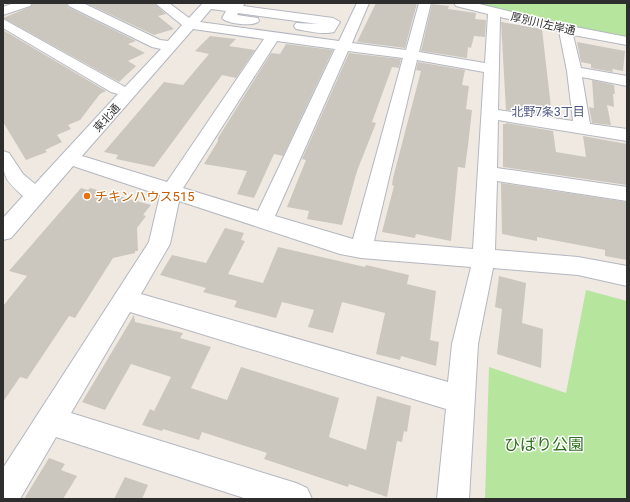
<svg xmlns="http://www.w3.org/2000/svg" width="630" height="502" font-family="Roboto,'Noto Sans JP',sans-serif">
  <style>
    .green { fill: #b6e59e }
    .building { fill: #cbc7bf }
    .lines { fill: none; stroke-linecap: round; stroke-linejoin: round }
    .minor-casing { stroke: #b4b7c1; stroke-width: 2 }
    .minor { fill: #fff; fill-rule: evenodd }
    .food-dot { fill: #e8710a; stroke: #fff; stroke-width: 1.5 }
    .labels { text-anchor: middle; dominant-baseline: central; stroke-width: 3; stroke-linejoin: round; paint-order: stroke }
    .far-street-label { font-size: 11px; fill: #2e2e2e; stroke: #fff }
    .far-neighbourhood-label { font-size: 12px; fill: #4d5680; stroke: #fff }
    .food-label { font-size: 13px; fill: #c56008; stroke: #fff; text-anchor: start }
    .near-park-label { font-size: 16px; fill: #2c6e1b; stroke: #fff }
  </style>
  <rect width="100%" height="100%" fill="#efe9e1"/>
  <g class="green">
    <polygon points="465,3 627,3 627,39"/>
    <polygon points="586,290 627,301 627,499 485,499 489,367 566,393"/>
  </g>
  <g class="building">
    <polygon points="33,3 66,3 68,7 136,41 128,44 145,53 128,61 136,66 119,82 3,18 30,7"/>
    <polygon points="86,3 154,3 166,14 158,16 174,29 154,35"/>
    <polygon points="376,3 417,3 405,48 357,42"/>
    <polygon points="432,4 449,6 448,9 476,13 475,19 486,20 485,37 474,36 471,48 468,47 467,58 421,51"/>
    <polygon points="501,22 542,29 552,116 506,110"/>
    <polygon points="3,30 106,91 100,94 80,120 68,125 71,129 57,135 62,142 45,150 47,152 26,160 3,122"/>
    <polygon points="210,36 236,39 229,46 255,50 236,78 222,75 154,167 116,159 118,155 104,152 164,82 183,85 209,54 195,51"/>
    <polygon points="577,42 625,51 623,71 612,69 613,72 591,68 591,64 581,62"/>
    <polygon points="286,44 333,50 283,156 274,154 254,198 237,194 247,171 204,164 218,141 218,138 271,53 280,54"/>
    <polygon points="349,53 401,59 399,68 392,67 372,122 376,123 357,171 342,225 307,219 309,211 287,207 306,160 302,159"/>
    <polygon points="418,62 465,70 462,85 469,86 466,109 472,110 468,145 465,168 458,167 451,241 416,234 415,238 382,232 394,186 392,185 393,178 421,71 416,70"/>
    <polygon points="592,80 614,85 615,94 613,94 614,107 607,105 611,125 592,123 589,107 594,108"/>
    <polygon points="506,123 553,131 556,152 586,157 583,136 627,144 627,185 503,167 503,124 506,124"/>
    <polygon points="501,183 627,202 627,260 605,256 605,250 537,237 537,241 502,234"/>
    <polygon points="81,188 88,190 90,188 151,205 143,215 146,216 137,228 138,251 135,251 135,253 113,258 75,318 69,316 27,379 20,377 3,402 3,306 27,276 9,271"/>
    <polygon points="225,228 244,233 241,240 245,241 228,274 263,283 278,247 365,267 366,265 409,275 407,284 436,291 430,340 439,342 436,366 401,356 400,360 376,354 385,313 342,302 333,333 308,327 314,310 282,302 276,318 234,307 237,301 203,292 206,288 160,275 172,255 206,263"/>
    <polygon points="499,276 526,283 522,323 543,329 541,368 497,354 502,309 495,307"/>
    <polygon points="134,315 135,322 183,333 180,338 211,347 191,388 227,400 241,367 339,398 329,437 366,450 377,396 411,406 407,432 404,431 402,442 397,441 387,497 349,484 348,487 264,459 267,453 202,432 199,440 163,429 162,431 142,425 150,409 154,411 171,377 131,364 105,410 82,402"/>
    <polygon points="49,458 65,464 61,470 77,476 63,499 24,499"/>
    <polygon points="125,477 148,485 142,499 114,499"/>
  </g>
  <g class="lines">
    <defs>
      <g id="minor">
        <polygon points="14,3 32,3 30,6 3,15 3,7"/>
        <path d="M67,3H83L160,40L168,41L182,25L155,3H169L189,18L203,3L232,4L245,3L243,6L333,18L340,22L334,32C323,35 307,31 296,29L294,26L296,23L318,24L238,13L237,15L258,18L259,21C255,27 226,24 222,18L226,11L211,9L200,22L339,41L357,3H369L352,43L406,50L419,3H431L419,52L485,63L488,14L456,6L454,3H475L565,25L627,37V45L573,35L581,68L627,76V86L582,77L590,124L627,129V141L498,120L497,168L627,187V201L497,181L495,250L578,257L627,266V286L578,275L493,268L478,344L469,499H437L446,409L130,312L71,413L296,483L307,488L312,499H247L56,437L20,499H3V468L149,242L160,195L73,166L11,238L3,240V218L23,196C4,179 3,177 3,151L9,153L23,174L35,184L118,94L111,92L3,28V19L125,87L161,49L152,47L69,6ZM500,17L559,31L567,71L573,121L498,110ZM193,29L264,39L167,182L82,156ZM277,41L335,49L258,211L183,188ZM348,51L403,58L353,239L275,216ZM417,60L484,72L473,249L374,241ZM179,201L340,254L361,258L471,267L452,344L448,382L141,294L170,244Z"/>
      </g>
    </defs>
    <use href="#minor" class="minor-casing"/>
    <use href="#minor" class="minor"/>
  </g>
  <circle class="food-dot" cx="87" cy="196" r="4"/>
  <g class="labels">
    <g class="far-street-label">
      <text transform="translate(543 24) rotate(13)">厚別川左岸通</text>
      <text transform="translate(107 118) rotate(-48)">東北通</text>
    </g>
    <g class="far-neighbourhood-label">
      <text x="548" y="112">北野7条3丁目</text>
    </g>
    <g class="food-label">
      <text x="95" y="196">チキンハウス515</text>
    </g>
    <g class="near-park-label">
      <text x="544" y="444">ひばり公園</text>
    </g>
  </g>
  <rect width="630" height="502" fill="none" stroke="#2e2e2e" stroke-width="8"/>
</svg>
